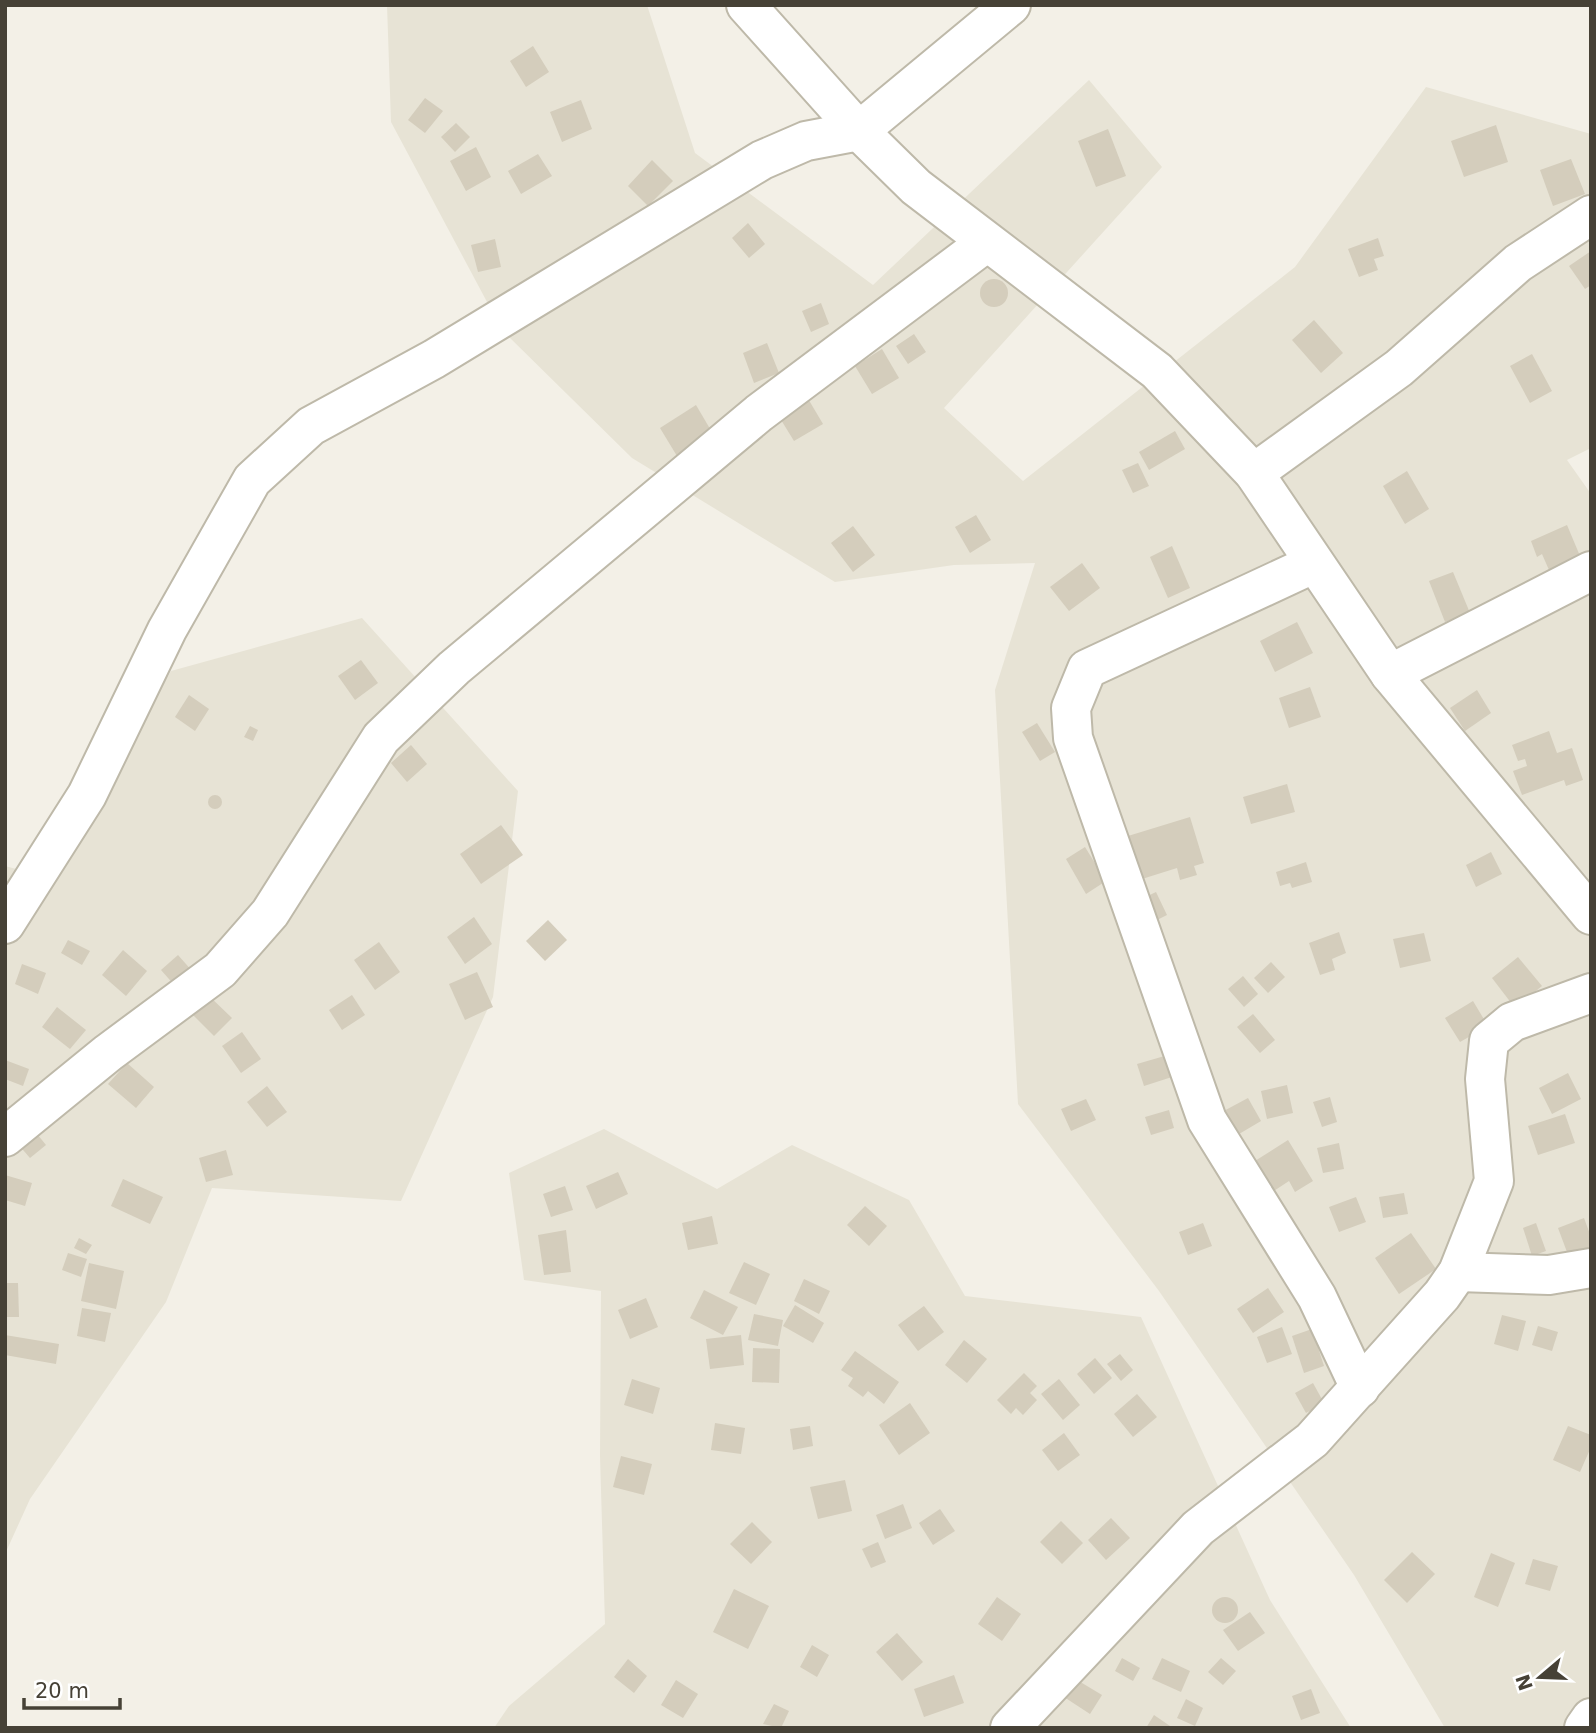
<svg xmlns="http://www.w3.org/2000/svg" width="1596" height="1733" font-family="'DejaVu Sans',sans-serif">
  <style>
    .residential { fill: #e7e3d5 }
    .building { fill: #d4cdbc }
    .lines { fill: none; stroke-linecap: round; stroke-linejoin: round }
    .minor-casing { stroke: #beb9a9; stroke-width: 42 }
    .minor { stroke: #fff; stroke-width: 38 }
  </style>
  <rect width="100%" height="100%" fill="#f3f0e7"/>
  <g class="residential">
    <polygon points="387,5 647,5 695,153 873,285 1089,80 1162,167 944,408 1023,481 1295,267 1426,87 1591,134 1591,448 1567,460 1591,494 1591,1728 1445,1728 1354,1575 1159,1291 1018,1104 995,690 1035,563 954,565 835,582 632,458 502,330 391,122"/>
    <polygon points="362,618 518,791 493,997 401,1201 212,1188 166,1302 30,1499 5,1554 5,866 50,878 171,671"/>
    <polygon points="604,1129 717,1189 792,1145 909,1200 965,1296 1141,1317 1270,1600 1351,1728 494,1728 509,1706 605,1624 600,1456 601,1291 524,1280 509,1173"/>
  </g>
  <g class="building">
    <polygon points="533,46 549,72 526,87 510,61"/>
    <polygon points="425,98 443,111 425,133 408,120"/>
    <polygon points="581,100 592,129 562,142 550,112"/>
    <polygon points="456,123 470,137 455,152 441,137"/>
    <polygon points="1496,125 1508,162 1464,177 1451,141"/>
    <polygon points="1108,129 1126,176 1096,187 1078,141"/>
    <polygon points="476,147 491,177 466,191 450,161"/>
    <polygon points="538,154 552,176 521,194 508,171"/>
    <polygon points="1571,159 1585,194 1553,206 1540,170"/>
    <polygon points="652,160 673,181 648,206 628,186"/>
    <polygon points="748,223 765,244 749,258 732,238"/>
    <polygon points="1378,238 1384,256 1374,259 1378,270 1359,277 1348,249"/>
    <polygon points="495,239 501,267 478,272 471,245"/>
    <polygon points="1591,251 1591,285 1585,289 1569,266"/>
    <circle cx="994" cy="293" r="14"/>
    <polygon points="821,303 829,324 811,332 802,311"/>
    <polygon points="1314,320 1343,353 1321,373 1292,340"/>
    <polygon points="914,334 926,352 908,364 896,346"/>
    <polygon points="767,343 779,373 754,383 743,353"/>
    <polygon points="882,349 899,378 872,394 855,366"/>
    <polygon points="1532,354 1552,391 1530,403 1510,366"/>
    <polygon points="807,397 823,424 794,441 778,415"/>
    <polygon points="696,405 716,439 680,461 660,428"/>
    <polygon points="1175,431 1185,449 1149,470 1139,452"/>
    <polygon points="1138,463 1149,486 1133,493 1122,470"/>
    <polygon points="1407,471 1429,509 1405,524 1383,486"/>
    <polygon points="976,515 991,540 970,553 955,527"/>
    <polygon points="1567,525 1580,556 1549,570 1542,554 1537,557 1531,541"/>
    <polygon points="853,526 875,555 853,572 831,543"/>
    <polygon points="1172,546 1190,588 1168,598 1150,557"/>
    <polygon points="1082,563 1100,588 1069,611 1050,587"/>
    <polygon points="1453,572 1470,613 1445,622 1429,581"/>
    <polygon points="1297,622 1313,653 1275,672 1260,641"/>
    <polygon points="361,660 378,683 355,700 338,676"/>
    <polygon points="1310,687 1321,717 1289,728 1279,698"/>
    <polygon points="1477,690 1491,713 1465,731 1450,708"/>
    <polygon points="189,695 209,709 195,731 175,717"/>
    <polygon points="1037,723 1055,752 1040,761 1022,732"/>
    <polygon points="250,726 258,730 253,741 244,737"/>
    <polygon points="1549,731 1557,753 1572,748 1583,780 1566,786 1564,780 1522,795 1513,771 1527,766 1525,759 1518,761 1512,745"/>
    <polygon points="411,745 427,764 407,782 391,763"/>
    <polygon points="1287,784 1295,812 1251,824 1243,797"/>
    <circle cx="215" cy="802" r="7"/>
    <polygon points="1190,817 1204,863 1194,866 1197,875 1180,880 1177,868 1142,879 1128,836"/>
    <polygon points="501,825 523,855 481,884 460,854"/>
    <polygon points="1085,847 1106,881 1086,894 1066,859"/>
    <polygon points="1491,852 1502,874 1476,887 1466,865"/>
    <polygon points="1306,862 1312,882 1292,888 1290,883 1280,886 1276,872"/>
    <polygon points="1156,892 1167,915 1149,924 1137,901"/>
    <polygon points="474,917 492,944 465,964 447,937"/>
    <polygon points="548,920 567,940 545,961 526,941"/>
    <polygon points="1339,932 1346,953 1332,959 1335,970 1320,975 1309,943"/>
    <polygon points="1424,933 1431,961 1400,968 1393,939"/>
    <polygon points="68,940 90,951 82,965 61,953"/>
    <polygon points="379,942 400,972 375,990 354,960"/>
    <polygon points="123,950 147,971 126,996 102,975"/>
    <polygon points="178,955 193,972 176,987 161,970"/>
    <polygon points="1518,957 1542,986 1515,1008 1492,978"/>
    <polygon points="1271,962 1285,977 1268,993 1254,978"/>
    <polygon points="22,964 46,973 38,994 15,984"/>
    <polygon points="477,972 493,1007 465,1020 449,984"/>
    <polygon points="1243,976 1258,994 1244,1007 1228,989"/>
    <polygon points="207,994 232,1018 214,1036 190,1012"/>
    <polygon points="352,995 365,1015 342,1030 329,1010"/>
    <polygon points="1473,1001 1488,1026 1460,1042 1445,1018"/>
    <polygon points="57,1007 86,1030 70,1049 42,1027"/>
    <polygon points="1253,1014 1275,1040 1260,1053 1237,1027"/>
    <polygon points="242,1032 261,1059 241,1073 222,1046"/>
    <polygon points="1168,1055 1175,1076 1144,1086 1137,1064"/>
    <polygon points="5,1060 29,1069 23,1086 5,1079"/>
    <polygon points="127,1063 154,1087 136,1108 108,1084"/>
    <polygon points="1568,1073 1581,1099 1552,1114 1539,1088"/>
    <polygon points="1287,1085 1293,1113 1267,1119 1261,1091"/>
    <polygon points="267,1086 287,1112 267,1127 247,1102"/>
    <polygon points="1330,1097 1337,1122 1322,1127 1313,1102"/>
    <polygon points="1248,1098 1261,1121 1234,1137 1220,1113"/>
    <polygon points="1086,1099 1096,1120 1071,1131 1061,1109"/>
    <polygon points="1169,1110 1174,1128 1151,1135 1145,1117"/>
    <polygon points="1565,1114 1575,1143 1538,1155 1528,1126"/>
    <polygon points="33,1129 46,1145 30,1158 17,1143"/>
    <polygon points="1288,1140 1313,1181 1295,1192 1289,1181 1266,1196 1247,1166"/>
    <polygon points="1339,1143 1344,1169 1323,1173 1317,1148"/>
    <polygon points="226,1150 233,1175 206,1182 199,1158"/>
    <polygon points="618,1172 628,1194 596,1209 586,1186"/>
    <polygon points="5,1175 32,1183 25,1206 5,1200"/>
    <polygon points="123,1179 163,1197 150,1224 111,1206"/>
    <polygon points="565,1186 573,1210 551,1217 543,1194"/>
    <polygon points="1404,1193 1408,1214 1383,1218 1379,1197"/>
    <polygon points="1356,1197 1366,1222 1339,1232 1329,1207"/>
    <polygon points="865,1206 887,1226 869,1246 847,1225"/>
    <polygon points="712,1216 718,1244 688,1250 682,1223"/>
    <polygon points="1584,1218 1591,1237 1591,1251 1570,1260 1558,1228"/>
    <polygon points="1203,1223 1212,1246 1188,1255 1179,1232"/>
    <polygon points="1536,1223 1546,1251 1532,1256 1523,1228"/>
    <polygon points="566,1230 571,1272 544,1275 538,1235"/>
    <polygon points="1411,1233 1436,1269 1399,1294 1375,1258"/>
    <polygon points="79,1238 92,1245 86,1254 74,1248"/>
    <polygon points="68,1253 87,1259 81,1277 62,1270"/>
    <polygon points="744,1262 770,1274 756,1305 729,1293"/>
    <polygon points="89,1263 124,1271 116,1309 81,1301"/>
    <polygon points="804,1279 830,1291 819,1314 794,1301"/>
    <polygon points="5,1283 18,1283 19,1317 5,1317"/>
    <polygon points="1268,1288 1284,1312 1253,1333 1237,1309"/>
    <polygon points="704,1290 738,1307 723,1335 690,1318"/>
    <polygon points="646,1298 658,1327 630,1339 618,1310"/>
    <polygon points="795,1305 824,1323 813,1343 783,1326"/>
    <polygon points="924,1306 944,1332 918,1351 898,1325"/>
    <polygon points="82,1308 111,1313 105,1342 77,1336"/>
    <polygon points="754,1314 783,1320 778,1346 748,1340"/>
    <polygon points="1502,1315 1526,1321 1518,1351 1494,1344"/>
    <polygon points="1538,1326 1558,1332 1552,1351 1532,1345"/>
    <polygon points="1282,1327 1292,1354 1267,1363 1257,1337"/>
    <polygon points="1312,1329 1324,1366 1304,1373 1292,1336"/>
    <polygon points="5,1335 59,1344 56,1364 5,1355"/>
    <polygon points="741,1335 744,1365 710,1369 706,1339"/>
    <polygon points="964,1340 987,1359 967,1383 945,1365"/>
    <polygon points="753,1348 780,1349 779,1383 752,1382"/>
    <polygon points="855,1351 899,1382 884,1404 868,1391 863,1397 848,1386 853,1378 841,1370"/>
    <polygon points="1120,1354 1133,1370 1121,1381 1107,1364"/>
    <polygon points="1095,1358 1112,1378 1094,1394 1077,1374"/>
    <polygon points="1024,1373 1037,1386 1030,1393 1037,1400 1023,1415 1016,1408 1011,1414 997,1400"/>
    <polygon points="632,1379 660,1388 653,1414 624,1405"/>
    <polygon points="1059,1379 1080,1405 1063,1420 1041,1394"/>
    <polygon points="1313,1383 1324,1403 1306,1413 1295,1393"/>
    <polygon points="1137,1394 1157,1417 1133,1437 1114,1414"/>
    <polygon points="910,1403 930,1433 899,1455 879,1425"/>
    <polygon points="715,1423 745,1428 741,1454 711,1450"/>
    <polygon points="810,1426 813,1446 793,1450 790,1429"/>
    <polygon points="1568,1426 1591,1435 1591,1447 1580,1472 1553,1460"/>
    <polygon points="1064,1433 1080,1455 1058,1471 1042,1450"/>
    <polygon points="621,1456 652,1464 644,1495 613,1487"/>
    <polygon points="845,1480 852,1511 818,1519 810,1487"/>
    <polygon points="903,1504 912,1528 885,1539 876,1515"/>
    <polygon points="940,1509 955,1531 933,1545 919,1523"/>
    <polygon points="1111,1518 1130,1538 1106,1560 1088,1540"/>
    <polygon points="1061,1521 1083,1543 1062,1564 1040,1542"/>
    <polygon points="752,1522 772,1542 751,1564 730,1544"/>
    <polygon points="878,1542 886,1562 871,1568 862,1549"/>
    <polygon points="1412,1552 1435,1574 1407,1603 1384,1580"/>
    <polygon points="1491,1553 1515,1563 1498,1607 1474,1597"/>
    <polygon points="1533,1559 1558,1566 1550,1591 1525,1584"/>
    <polygon points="734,1589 769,1606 748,1649 713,1632"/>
    <polygon points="997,1597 1021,1614 1002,1641 978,1624"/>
    <circle cx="1225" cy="1610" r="13"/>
    <polygon points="1250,1612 1265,1633 1238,1651 1223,1630"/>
    <polygon points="897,1633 923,1662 902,1681 876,1652"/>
    <polygon points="812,1645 829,1655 817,1677 800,1667"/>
    <polygon points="1122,1658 1140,1668 1133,1681 1115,1671"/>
    <polygon points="1162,1658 1190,1671 1181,1692 1152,1679"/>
    <polygon points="1221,1658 1236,1671 1223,1685 1208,1672"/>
    <polygon points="628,1659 647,1676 634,1693 614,1677"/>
    <polygon points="954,1675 964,1703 924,1717 914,1689"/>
    <polygon points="1072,1677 1102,1695 1090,1714 1061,1695"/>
    <polygon points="676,1680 698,1694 683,1718 661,1705"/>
    <polygon points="1311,1689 1320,1713 1301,1720 1292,1696"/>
    <polygon points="1186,1699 1203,1708 1195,1726 1177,1718"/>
    <polygon points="774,1704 789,1711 781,1728 763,1724"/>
    <polygon points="1154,1715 1173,1728 1146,1728"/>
  </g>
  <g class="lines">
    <defs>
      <g id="minor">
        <polyline points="746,5 859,131 916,187 1157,371 1254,473 1390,674 1591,915"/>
        <polyline points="1254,473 1399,368 1518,263 1591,215"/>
        <polyline points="1313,564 1087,669 1071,708 1073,738 1207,1120 1317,1297 1360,1388"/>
        <polyline points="1390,674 1591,571"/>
        <polyline points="5,924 87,795 167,630 252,480 311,426 434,359 762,160 806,141 859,131 1011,5"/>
        <polyline points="5,1137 108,1053 220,970 270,913 381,738 454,668 759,413 987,242"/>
        <polyline points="1458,1272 1549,1275 1591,1268"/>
        <polyline points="1010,1728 1198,1528 1312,1440 1442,1295 1458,1272 1494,1181 1485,1079 1489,1041 1512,1022 1591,993"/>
        <polyline points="1584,1728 1591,1718"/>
      </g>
    </defs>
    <use href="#minor" class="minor-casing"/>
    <use href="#minor" class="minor"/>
  </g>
  <rect width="1596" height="1733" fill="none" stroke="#464136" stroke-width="14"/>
  <g transform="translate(1540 1677) rotate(251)" stroke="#ffffff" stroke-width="5" paint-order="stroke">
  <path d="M0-5L12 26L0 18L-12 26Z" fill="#464136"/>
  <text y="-10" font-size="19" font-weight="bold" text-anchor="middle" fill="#464136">N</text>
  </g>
  <path d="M24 1698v10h96v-10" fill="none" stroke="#464136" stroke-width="3.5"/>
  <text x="35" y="1698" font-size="21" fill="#464136" stroke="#ffffff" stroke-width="5" paint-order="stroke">20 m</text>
</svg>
